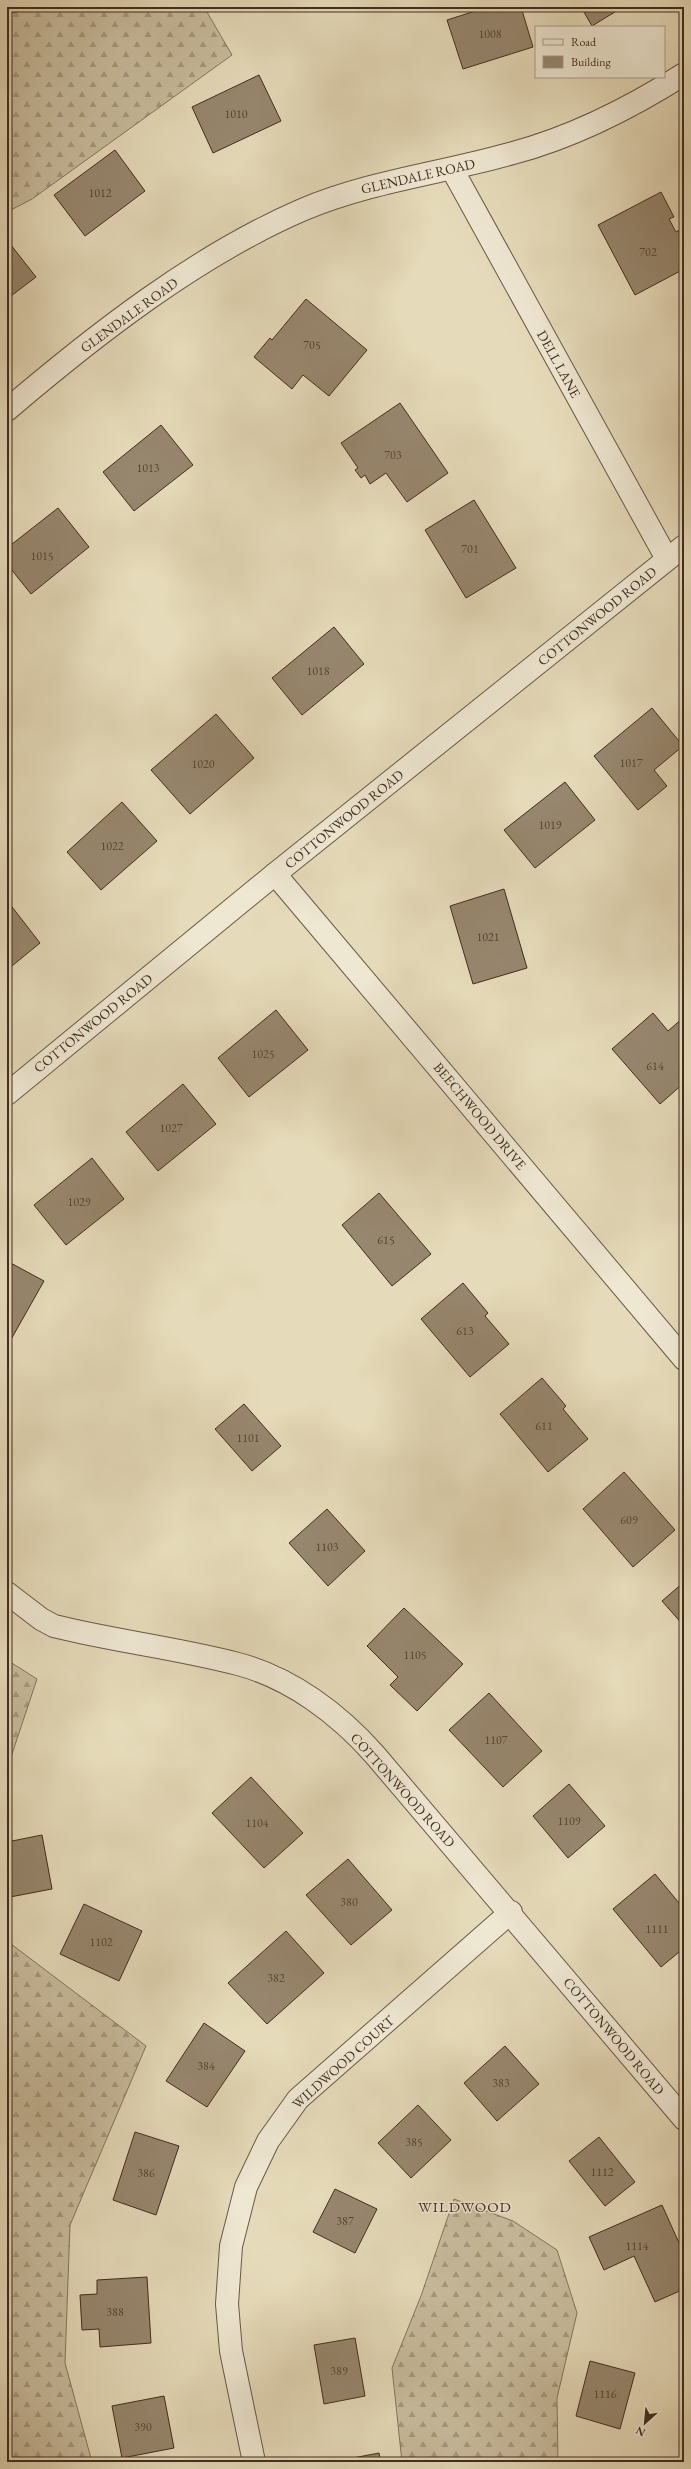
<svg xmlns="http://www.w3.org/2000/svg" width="691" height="2469" font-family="'EB Garamond',serif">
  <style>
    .forest { fill: url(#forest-firs); stroke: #86755f }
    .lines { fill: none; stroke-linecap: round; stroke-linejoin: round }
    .stream { stroke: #83715c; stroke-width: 12 }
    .building { fill: #97876f; stroke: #422d1f }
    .minor-casing { stroke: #6b5846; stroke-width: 24 }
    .minor { stroke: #eee7d2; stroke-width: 22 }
    .labels { text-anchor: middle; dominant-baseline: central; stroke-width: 3; stroke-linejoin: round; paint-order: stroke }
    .number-label { font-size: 12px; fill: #574433 }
    .street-label { font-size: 14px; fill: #422d1f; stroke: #eee7d2 }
    .neighbourhood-label { font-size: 15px; letter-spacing: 1px; fill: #422d1f; stroke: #eee7d2 }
  </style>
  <defs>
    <pattern id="forest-firs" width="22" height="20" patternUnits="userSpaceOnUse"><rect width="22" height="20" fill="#c9bd9f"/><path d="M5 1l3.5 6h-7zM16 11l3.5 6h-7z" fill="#a59a81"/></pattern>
  </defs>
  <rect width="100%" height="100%" fill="#e5dab9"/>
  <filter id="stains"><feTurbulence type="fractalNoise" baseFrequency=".005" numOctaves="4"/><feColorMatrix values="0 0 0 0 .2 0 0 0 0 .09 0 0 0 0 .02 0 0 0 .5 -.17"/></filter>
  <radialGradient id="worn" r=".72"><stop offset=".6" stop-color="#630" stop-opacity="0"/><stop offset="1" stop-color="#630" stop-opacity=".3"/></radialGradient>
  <g class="forest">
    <polygon points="7,7 204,7 232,55 32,199 7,212"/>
    <polygon points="7,1660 37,1679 7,1769"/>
    <polygon points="7,1941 146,2046 70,2225 65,2363 92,2462 7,2462"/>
    <polygon points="454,2199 513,2221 557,2250 577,2313 557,2398 558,2462 402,2462 392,2368 421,2296"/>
  </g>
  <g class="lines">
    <polyline class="stream" points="7,9 15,7"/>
  </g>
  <g class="building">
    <polygon points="488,7 521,7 533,47 463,69 447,20"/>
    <polygon points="581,7 623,7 592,26"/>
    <polygon points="259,75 281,121 213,153 192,107"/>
    <polygon points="115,150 145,191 85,236 54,195"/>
    <polygon points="661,192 674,217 669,219 676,232 681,229 684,235 684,269 635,295 598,225"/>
    <polygon points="7,240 36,277 7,299"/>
    <polygon points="306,299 367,350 329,396 303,375 292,389 254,357 270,338 272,340"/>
    <polygon points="400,403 448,473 407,502 386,473 370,484 365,475 361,478 355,470 358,468 341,443"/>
    <polygon points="161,425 193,465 134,511 103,472"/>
    <polygon points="474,500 516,568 466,598 425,530"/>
    <polygon points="58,508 89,547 31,594 7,564 7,548"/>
    <polygon points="334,627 364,664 302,715 272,678"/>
    <polygon points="652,708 683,746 654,770 667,786 638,810 594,756"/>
    <polygon points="216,714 254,758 190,814 151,770"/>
    <polygon points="565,782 595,820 535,868 504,830"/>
    <polygon points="122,802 157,841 101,890 67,852"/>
    <polygon points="504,889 527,968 473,984 450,906"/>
    <polygon points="9,903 40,943 7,970 7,905"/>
    <polygon points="276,1010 308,1050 249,1097 218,1058"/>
    <polygon points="653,1013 668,1031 684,1017 684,1083 660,1104 612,1049"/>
    <polygon points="183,1084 216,1124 158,1171 126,1132"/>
    <polygon points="92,1158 124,1199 66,1245 34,1205"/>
    <polygon points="379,1193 431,1254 392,1286 342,1225"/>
    <polygon points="7,1261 44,1281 9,1343 7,1342"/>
    <polygon points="463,1283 488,1313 485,1316 509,1344 470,1377 421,1319"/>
    <polygon points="542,1378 566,1406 563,1409 588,1439 548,1472 500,1414"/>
    <polygon points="244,1404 281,1446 252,1471 215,1429"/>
    <polygon points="624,1472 675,1530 633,1567 583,1509"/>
    <polygon points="327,1509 365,1551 328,1586 289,1543"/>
    <polygon points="684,1582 684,1626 662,1601"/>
    <polygon points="404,1608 463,1664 417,1711 390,1685 398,1677 367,1646"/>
    <polygon points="489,1693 542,1751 503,1787 449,1730"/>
    <polygon points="251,1777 303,1833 264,1868 212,1813"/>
    <polygon points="569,1784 605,1826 568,1858 533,1816"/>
    <polygon points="42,1835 52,1889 10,1897 7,1882 7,1842"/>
    <polygon points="348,1859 392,1910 351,1945 306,1895"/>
    <polygon points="655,1874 684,1909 684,1948 661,1967 613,1909"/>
    <polygon points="84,1904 142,1931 119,1981 60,1954"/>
    <polygon points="286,1931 324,1973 267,2024 228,1983"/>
    <polygon points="204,2023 245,2051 207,2107 166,2081"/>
    <polygon points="505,2046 539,2084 497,2121 464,2083"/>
    <polygon points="418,2105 451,2140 411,2178 378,2143"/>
    <polygon points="135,2132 179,2146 156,2215 113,2200"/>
    <polygon points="599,2137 635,2182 605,2206 569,2161"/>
    <polygon points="335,2189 377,2209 355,2253 313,2232"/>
    <polygon points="662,2205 684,2254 684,2289 655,2302 634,2256 604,2270 589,2237"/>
    <polygon points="147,2277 151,2343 100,2347 99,2329 82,2330 80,2295 97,2294 97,2280"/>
    <polygon points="355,2338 365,2396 324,2404 314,2345"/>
    <polygon points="590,2361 635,2373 620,2429 576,2416"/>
    <polygon points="164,2396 174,2448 122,2458 112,2406"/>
    <polygon points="379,2453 381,2462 337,2462 337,2461"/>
  </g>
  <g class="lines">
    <defs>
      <g id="minor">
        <polyline points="452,169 667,559"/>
        <path d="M7,410C95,335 196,256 302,210C370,181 443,173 513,153C573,137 632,107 684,74"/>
        <polyline points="275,874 684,1359"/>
        <polyline points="7,1094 275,874 684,546"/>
        <path d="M7,1593L41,1619L54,1626C114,1641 177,1648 238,1664C291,1678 339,1714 375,1755L684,2119"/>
        <polyline points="254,2462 231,2351 227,2304 231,2246 246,2187 268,2141 298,2099 511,1912"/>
      </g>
    </defs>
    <use href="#minor" class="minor-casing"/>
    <use href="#minor" class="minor"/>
  </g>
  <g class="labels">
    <g class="number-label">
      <text x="490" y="34">1008</text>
      <text x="236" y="114">1010</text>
      <text x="100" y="193">1012</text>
      <text x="648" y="252">702</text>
      <text x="312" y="345">705</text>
      <text x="393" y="455">703</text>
      <text x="148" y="468">1013</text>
      <text x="470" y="549">701</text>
      <text x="42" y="556">1015</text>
      <text x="318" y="671">1018</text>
      <text x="631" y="763">1017</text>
      <text x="203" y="764">1020</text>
      <text x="550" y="825">1019</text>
      <text x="112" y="846">1022</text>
      <text x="488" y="937">1021</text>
      <text x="263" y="1054">1025</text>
      <text x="655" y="1066">614</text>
      <text x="171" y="1128">1027</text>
      <text x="79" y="1202">1029</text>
      <text x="386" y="1240">615</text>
      <text x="465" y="1331">613</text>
      <text x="544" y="1426">611</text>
      <text x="248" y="1438">1101</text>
      <text x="629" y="1520">609</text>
      <text x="327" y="1547">1103</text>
      <text x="415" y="1655">1105</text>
      <text x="496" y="1740">1107</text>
      <text x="569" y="1821">1109</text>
      <text x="257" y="1823">1104</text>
      <text x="349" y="1902">380</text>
      <text x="657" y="1929">1111</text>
      <text x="101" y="1942">1102</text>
      <text x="276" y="1978">382</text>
      <text x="206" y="2066">384</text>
      <text x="501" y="2083">383</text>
      <text x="414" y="2142">385</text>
      <text x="602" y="2172">1112</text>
      <text x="146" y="2173">386</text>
      <text x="345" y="2221">387</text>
      <text x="637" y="2246">1114</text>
      <text x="115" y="2312">388</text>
      <text x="339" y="2371">389</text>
      <text x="605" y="2394">1116</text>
      <text x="143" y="2427">390</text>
    </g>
    <g class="street-label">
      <text transform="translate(418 176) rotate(-13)">GLENDALE ROAD</text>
      <text transform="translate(129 315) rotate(-36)">GLENDALE ROAD</text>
      <text transform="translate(559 364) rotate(61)">DELL LANE</text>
      <text transform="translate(597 616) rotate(-39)">COTTONWOOD ROAD</text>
      <text transform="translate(344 819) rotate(-39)">COTTONWOOD ROAD</text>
      <text transform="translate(93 1023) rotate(-39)">COTTONWOOD ROAD</text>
      <text transform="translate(480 1116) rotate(50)">BEECHWOOD DRIVE</text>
      <text transform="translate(403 1790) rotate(48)">COTTONWOOD ROAD</text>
      <text transform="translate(614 2036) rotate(50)">COTTONWOOD ROAD</text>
      <text transform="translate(343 2062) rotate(-42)">WILDWOOD COURT</text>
    </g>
    <g class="neighbourhood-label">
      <text x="465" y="2206">WILDWOOD</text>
    </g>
  </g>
  <rect width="691" height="2469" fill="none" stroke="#e5dab9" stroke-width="24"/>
  <rect x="8" y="8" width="675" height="2453" fill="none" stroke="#422d1f" stroke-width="2"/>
  <rect x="12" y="12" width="667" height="2445" fill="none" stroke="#422d1f"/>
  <rect x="535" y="26" width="130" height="52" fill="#eee7d2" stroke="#a99d8a"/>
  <rect x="543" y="39" width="20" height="6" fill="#eee7d2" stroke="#a99d8a"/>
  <text x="571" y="46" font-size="12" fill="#422d1f">Road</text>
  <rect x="543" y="56" width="20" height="12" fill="#97876f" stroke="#a99d8a"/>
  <text x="571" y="66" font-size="12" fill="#422d1f">Building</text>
  <g transform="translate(645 2423) rotate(207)" stroke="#eee7d2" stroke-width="3" paint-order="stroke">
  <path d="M0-3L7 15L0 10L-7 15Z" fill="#422d1f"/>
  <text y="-6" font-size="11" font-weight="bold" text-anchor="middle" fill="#422d1f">N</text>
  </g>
  <rect width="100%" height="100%" filter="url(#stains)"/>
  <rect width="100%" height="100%" fill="url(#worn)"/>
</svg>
